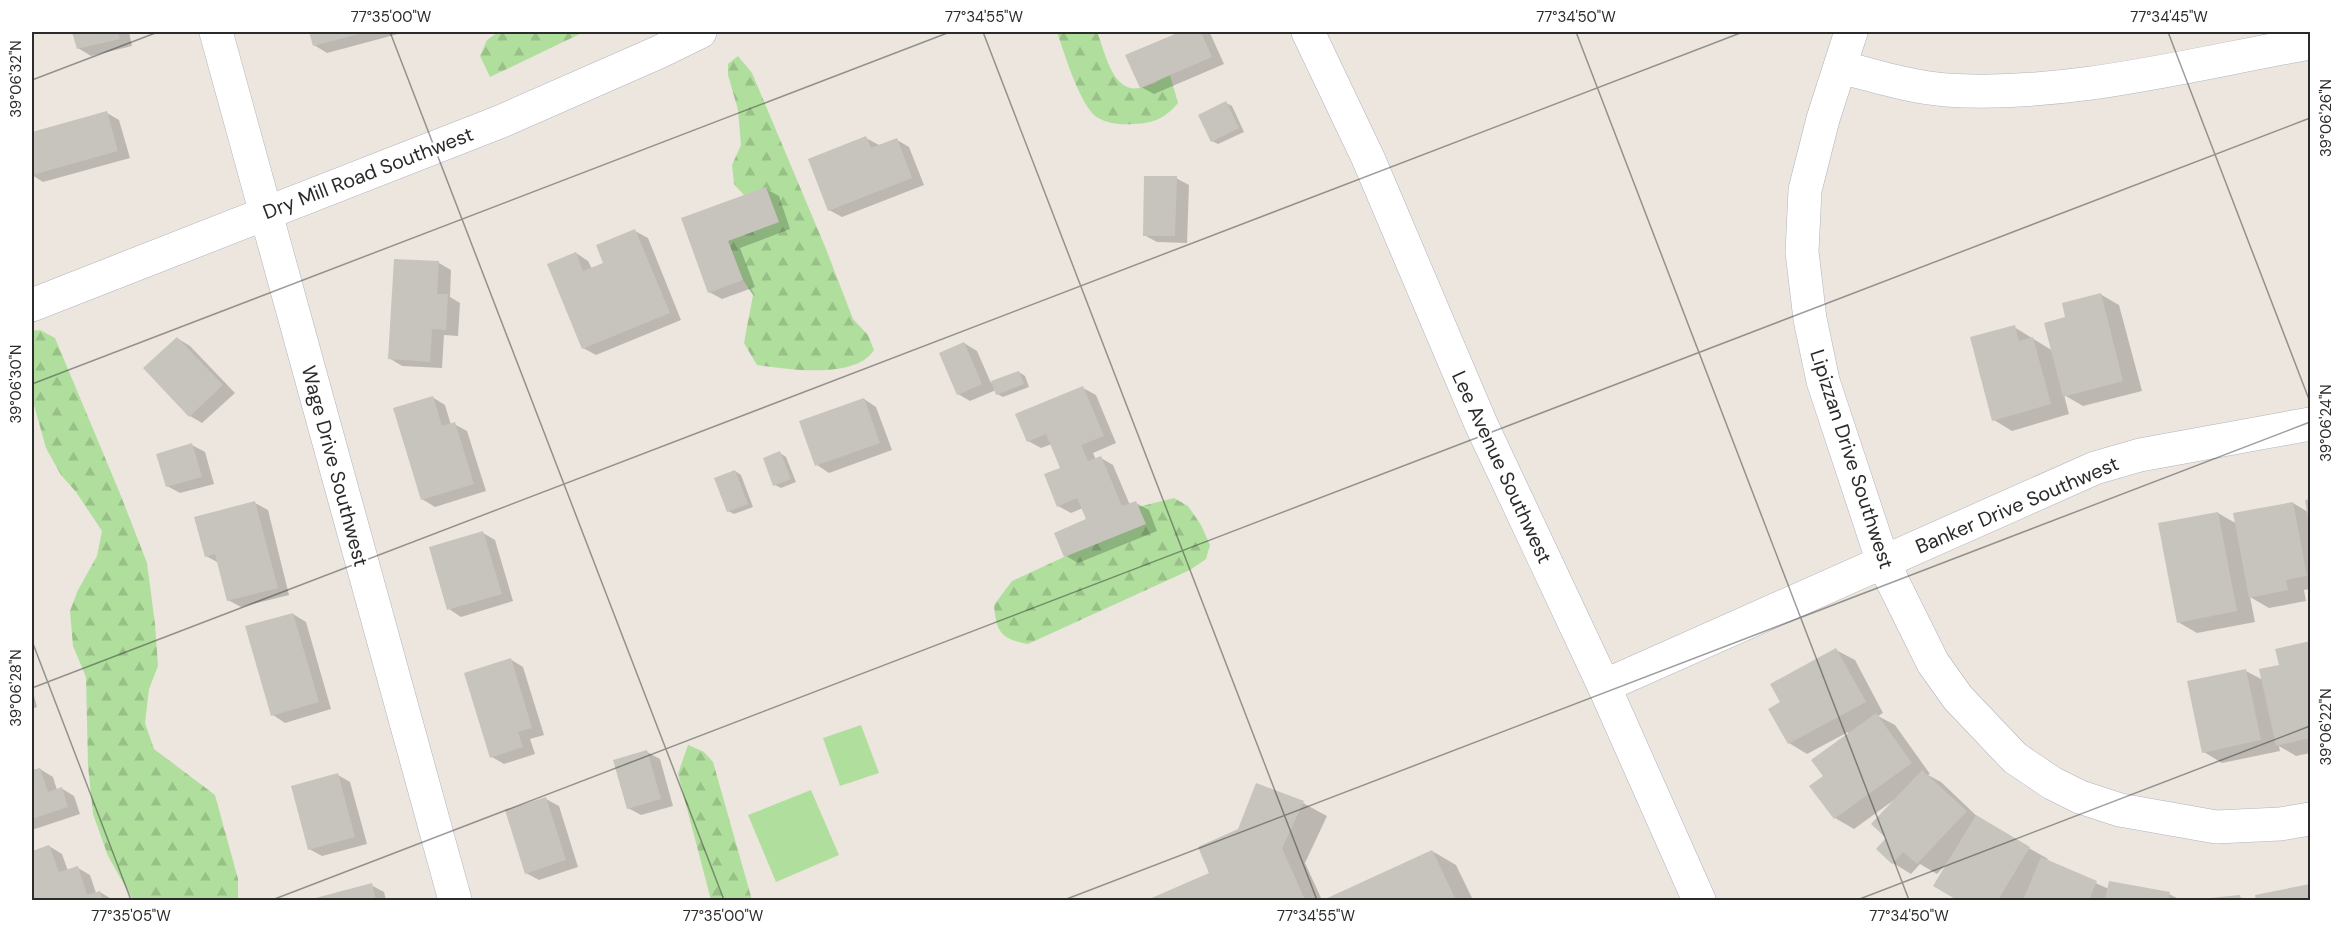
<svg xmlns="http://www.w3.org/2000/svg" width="2342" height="932" font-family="'DM Sans',sans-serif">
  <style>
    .grass { fill: #b0df9d }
    .forest { fill: url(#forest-firs) }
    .shadow { fill: #0003 }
    .building { fill: #c7c3bd }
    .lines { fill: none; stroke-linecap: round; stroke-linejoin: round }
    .minor-casing { stroke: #b1b3bd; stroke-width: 34 }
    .minor { stroke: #fff; stroke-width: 33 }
    .ticks { fill: none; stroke: #2b2b2b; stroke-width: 1.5; stroke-opacity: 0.45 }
    .labels { text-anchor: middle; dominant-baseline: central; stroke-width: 5; stroke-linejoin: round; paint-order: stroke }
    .street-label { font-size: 20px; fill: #2b2b2b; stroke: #fff }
    .neatline { fill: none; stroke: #2b2b2b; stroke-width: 2 }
    .ticks-label { font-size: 15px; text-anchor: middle; fill: #2b2b2b }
  </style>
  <defs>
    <pattern id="forest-firs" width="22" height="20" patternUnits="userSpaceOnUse" patternTransform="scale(1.5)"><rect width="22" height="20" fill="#b0df9d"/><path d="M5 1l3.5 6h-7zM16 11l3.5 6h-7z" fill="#98c087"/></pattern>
  </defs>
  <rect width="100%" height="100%" fill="#ece6de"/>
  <g class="grass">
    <polygon points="861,725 879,773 840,786 823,738"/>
    <polygon points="811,790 839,855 776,882 748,815"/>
  </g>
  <g class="forest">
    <polygon points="498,32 584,32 490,77 480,56 487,40"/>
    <path d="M1057,32H1097C1105,51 1112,93 1139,88C1149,87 1161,79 1170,75L1178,103C1165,118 1155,123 1134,124C1122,125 1109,124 1098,118C1080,107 1064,52 1057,32Z"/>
    <path d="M738,56L752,73L826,249L853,319L868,335L874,350C855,380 788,369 757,365L744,343L753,295L743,280L728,241L779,222L744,195L734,184L732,165L741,145L738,110L728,75V64Z"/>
    <polygon points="40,330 55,338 121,496 147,563 155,624 158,666 149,689 145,723 154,749 215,795 238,879 238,900 133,900 108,856 93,814 88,766 86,677 73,646 70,611 78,590 97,556 102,531 76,492 61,475 46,448 32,398 32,331"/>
    <path d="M1174,498L1188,506L1201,525L1210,545L1206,559L1190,570L1028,644C1001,639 996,632 994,605L1012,581L1064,557L1145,524L1138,507Z"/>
    <polygon points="688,745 704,752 713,762 752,900 711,900 678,774"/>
  </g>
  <g class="shadow">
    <polygon points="74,32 129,32 132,46 91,56 78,48"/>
    <polygon points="310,32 398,32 398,34 327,53 314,45"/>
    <polygon points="1184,32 1210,33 1224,64 1154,94 1141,87 1127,56"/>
    <polygon points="1226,103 1232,106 1244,132 1218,144 1212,141"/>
    <polygon points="107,113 119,120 130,158 43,182 32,175 32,133"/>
    <polygon points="866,138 879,145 897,140 909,147 924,185 842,217 829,210"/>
    <polygon points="1176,178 1189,185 1187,243 1157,242 1144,235"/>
    <polygon points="766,189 779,196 790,229 740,248 755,287 722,299 709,292 683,219"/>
    <polygon points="635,231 648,238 681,320 596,355 583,348 576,253 588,261 592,269 605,263"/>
    <polygon points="439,263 451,270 450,297 460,303 458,336 444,335 442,368 402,366 389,358"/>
    <polygon points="2100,294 2119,305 2142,391 2083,406 2064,395 2069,414 2012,431 1994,420 2014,327 2053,351 2067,318"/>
    <polygon points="177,338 190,346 235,393 202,423 190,416"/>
    <polygon points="964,343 977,351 991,383 1019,372 1025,376 1029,387 1003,397 997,394 996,390 970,401 958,394"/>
    <polygon points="1083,388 1096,395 1116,443 1093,453 1096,460 1101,458 1113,465 1130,505 1136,503 1149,510 1157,531 1078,563 1066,556 1088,520 1083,508 1071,513 1058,506 1062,468 1052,444 1041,448 1028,441"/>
    <polygon points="432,397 445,405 451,425 454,424 467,431 486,491 435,507 422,499"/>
    <polygon points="864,399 876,407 892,450 829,473 817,465"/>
    <polygon points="192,445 205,452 214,484 180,493 167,486"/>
    <polygon points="780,453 786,457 796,482 781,488 775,485"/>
    <polygon points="735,471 741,475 753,507 734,514 728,511"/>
    <polygon points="2310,501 2310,589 2304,590 2306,601 2269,608 2250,597 2255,622 2197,633 2178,622 2218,513 2237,524 2293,503 2308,512 2306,502"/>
    <polygon points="255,503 268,510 289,595 241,607 228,600 219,563 206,556"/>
    <polygon points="483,533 495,540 513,601 461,617 449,609"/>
    <polygon points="293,614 306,622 331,709 285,723 273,715"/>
    <polygon points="2310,643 2310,753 2296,756 2279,746 2280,751 2222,763 2204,752 2246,671 2263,680 2280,666 2277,650"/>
    <polygon points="1836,650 1855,660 1883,713 1878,716 1895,725 1930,774 1928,775 1941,782 1982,821 2048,859 2046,861 2109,889 2169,894 2181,900 1958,900 1948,862 1937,874 1920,864 1911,874 1893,863 1894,800 1854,829 1835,818 1825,777 1849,734 1848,732 1807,754 1789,743 1782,703"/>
    <polygon points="510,659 523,667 544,735 530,739 535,754 504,764 492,757"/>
    <polygon points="32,688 37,707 32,709"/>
    <polygon points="647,752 660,759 673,806 641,815 628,808"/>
    <polygon points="32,767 33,772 40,769 53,777 57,790 61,788 74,796 80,814 32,830"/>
    <polygon points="338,775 350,782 367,844 322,856 309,849"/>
    <polygon points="546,799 559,806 578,867 539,880 526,873"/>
    <polygon points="1303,803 1327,816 1305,863 1322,900 1151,900 1211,874"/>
    <polygon points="49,846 62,854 68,871 78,868 90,875 96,893 100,892 113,900 36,900 32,886 32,852"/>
    <polygon points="1432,851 1456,865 1473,900 1327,900"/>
    <polygon points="371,885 384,892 386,900 311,900"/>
    <polygon points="2310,886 2310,900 2257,900 2256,896"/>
    <polygon points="2240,897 2246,900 2198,900"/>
  </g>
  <g class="building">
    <polygon points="72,32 118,32 120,39 77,49"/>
    <polygon points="309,32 366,32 313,46"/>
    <polygon points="1180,32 1201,32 1212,57 1140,88 1125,55"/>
    <polygon points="1226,101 1239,128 1211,142 1198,115"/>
    <polygon points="107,111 118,151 32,175 32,132"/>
    <polygon points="866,136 871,148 897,138 912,178 828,211 808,159"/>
    <polygon points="1144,176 1177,176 1175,236 1143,236"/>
    <polygon points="766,187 779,222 728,241 743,280 708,293 681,218"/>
    <polygon points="635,229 670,313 582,349 547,264 576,252 583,271 603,263 596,245"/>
    <polygon points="394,259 439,261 437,294 448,294 446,330 432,329 430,362 388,359"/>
    <polygon points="2101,293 2123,381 2063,397 2044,323 2065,317 2062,303"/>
    <polygon points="2015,325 2019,341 2033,337 2051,404 1992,421 1970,337"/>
    <polygon points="177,337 223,385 189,417 143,368"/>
    <polygon points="964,342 982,384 957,395 939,353"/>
    <polygon points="1019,371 1024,384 996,395 991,381"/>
    <polygon points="1083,386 1104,436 1081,445 1088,461 1101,456 1122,506 1136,501 1146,524 1064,557 1054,533 1086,519 1077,498 1057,507 1044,474 1060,468 1046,434 1027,442 1015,414"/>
    <polygon points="433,396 442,426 455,422 474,484 421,500 393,408"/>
    <polygon points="864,398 880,443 815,466 799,421"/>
    <polygon points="192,443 202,477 166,487 156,454"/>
    <polygon points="780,451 791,479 773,486 763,458"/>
    <polygon points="735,470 748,504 727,512 714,478"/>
    <polygon points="2310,499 2310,525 2309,525 2305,500"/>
    <polygon points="255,501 278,588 227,601 215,554 205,557 194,517"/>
    <polygon points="2293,502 2307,576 2286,580 2288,590 2249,598 2233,513"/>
    <polygon points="2218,512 2237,611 2177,623 2158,523"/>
    <polygon points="483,531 502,594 447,610 429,547"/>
    <polygon points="293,613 319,702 271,716 245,626"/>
    <polygon points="2310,641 2310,738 2276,746 2259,669 2279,665 2275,649"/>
    <polygon points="1836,648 1866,702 1788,744 1768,709 1780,702 1770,684"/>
    <polygon points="511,658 532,728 518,732 523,747 490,758 464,673"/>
    <polygon points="2246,669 2261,740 2202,753 2187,681"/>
    <polygon points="1876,713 1912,763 1834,819 1809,786 1823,776 1811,760"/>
    <polygon points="647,750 661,799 627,809 613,760"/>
    <polygon points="40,768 48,792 62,787 68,807 32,819 32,770"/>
    <polygon points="1922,770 1967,811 1917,864 1903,852 1892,864 1876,849 1886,838 1871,824"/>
    <polygon points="338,773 355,837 308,850 291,786"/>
    <polygon points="1256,783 1304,801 1282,848 1305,900 1147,900 1209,873 1198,847 1238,829"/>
    <polygon points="546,797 566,860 525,874 505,810"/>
    <polygon points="1976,815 2030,847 1998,900 1957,900 1933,886"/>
    <polygon points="49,845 59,872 78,866 87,895 100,891 103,900 35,900 32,890 32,851"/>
    <polygon points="1432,850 1456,900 1323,900"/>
    <polygon points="2041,857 2097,881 2089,900 2023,900"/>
    <polygon points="2109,881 2170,892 2168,900 2105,900"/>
    <polygon points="372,883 376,900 308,900"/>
    <polygon points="2310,884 2310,900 2256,900 2255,895"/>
    <polygon points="2240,895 2240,900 2200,900 2200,899"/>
  </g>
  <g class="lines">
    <defs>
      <g id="minor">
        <polyline points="216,32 455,900"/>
        <polyline points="1308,32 1368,158 1481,424 1604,686 1699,900"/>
        <polyline points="1851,32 1823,119 1805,190 1802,252 1810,319 1823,381 1883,562 1933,663 1958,698 2015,758 2052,783 2080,797 2120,810 2216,827 2280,824 2310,819"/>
        <path d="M1840,67C1875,76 1910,87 1946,90C2066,98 2192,64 2310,43"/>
        <polyline points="32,305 502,121 659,52 700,32"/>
        <polyline points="1604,686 2095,468 2140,455 2310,424"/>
      </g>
    </defs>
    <use href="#minor" class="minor-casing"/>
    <use href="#minor" class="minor"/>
  </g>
  <path class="ticks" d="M390,32L724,900M983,32L1317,900M1576,32L1909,900M2168,32L2310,402M32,80L158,32M32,384L950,32M32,641L131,900M32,688L1743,32M272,900L2310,118M1064,900L2310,422M1857,900L2310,726"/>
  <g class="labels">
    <g class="street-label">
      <text transform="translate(368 173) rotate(-21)">Dry Mill Road Southwest</text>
      <text transform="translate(1852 459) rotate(72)">Lipizzan Drive Southwest</text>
      <text transform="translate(335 466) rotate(75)">Wage Drive Southwest</text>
      <text transform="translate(1502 467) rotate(65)">Lee Avenue Southwest</text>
      <text transform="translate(2017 505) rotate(-23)">Banker Drive Southwest</text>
    </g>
  </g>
  <rect width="2342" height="932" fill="none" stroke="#ffffff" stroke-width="66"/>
  <rect x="33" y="33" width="2276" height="866" class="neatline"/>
  <g class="ticks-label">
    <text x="391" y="22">77°35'00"W</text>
    <text x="984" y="22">77°34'55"W</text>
    <text x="1576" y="22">77°34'50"W</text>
    <text x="2169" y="22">77°34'45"W</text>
    <text transform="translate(16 79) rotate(-90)" y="5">39°06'32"N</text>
    <text transform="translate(2326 118) rotate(-90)" y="5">39°06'26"N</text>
    <text transform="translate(16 384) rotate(-90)" y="5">39°06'30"N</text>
    <text transform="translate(2326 423) rotate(-90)" y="5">39°06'24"N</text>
    <text transform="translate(16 688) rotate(-90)" y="5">39°06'28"N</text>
    <text transform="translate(2326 727) rotate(-90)" y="5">39°06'22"N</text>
    <text x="131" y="921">77°35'05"W</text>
    <text x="723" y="921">77°35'00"W</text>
    <text x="1316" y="921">77°34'55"W</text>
    <text x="1909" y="921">77°34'50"W</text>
  </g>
</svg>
